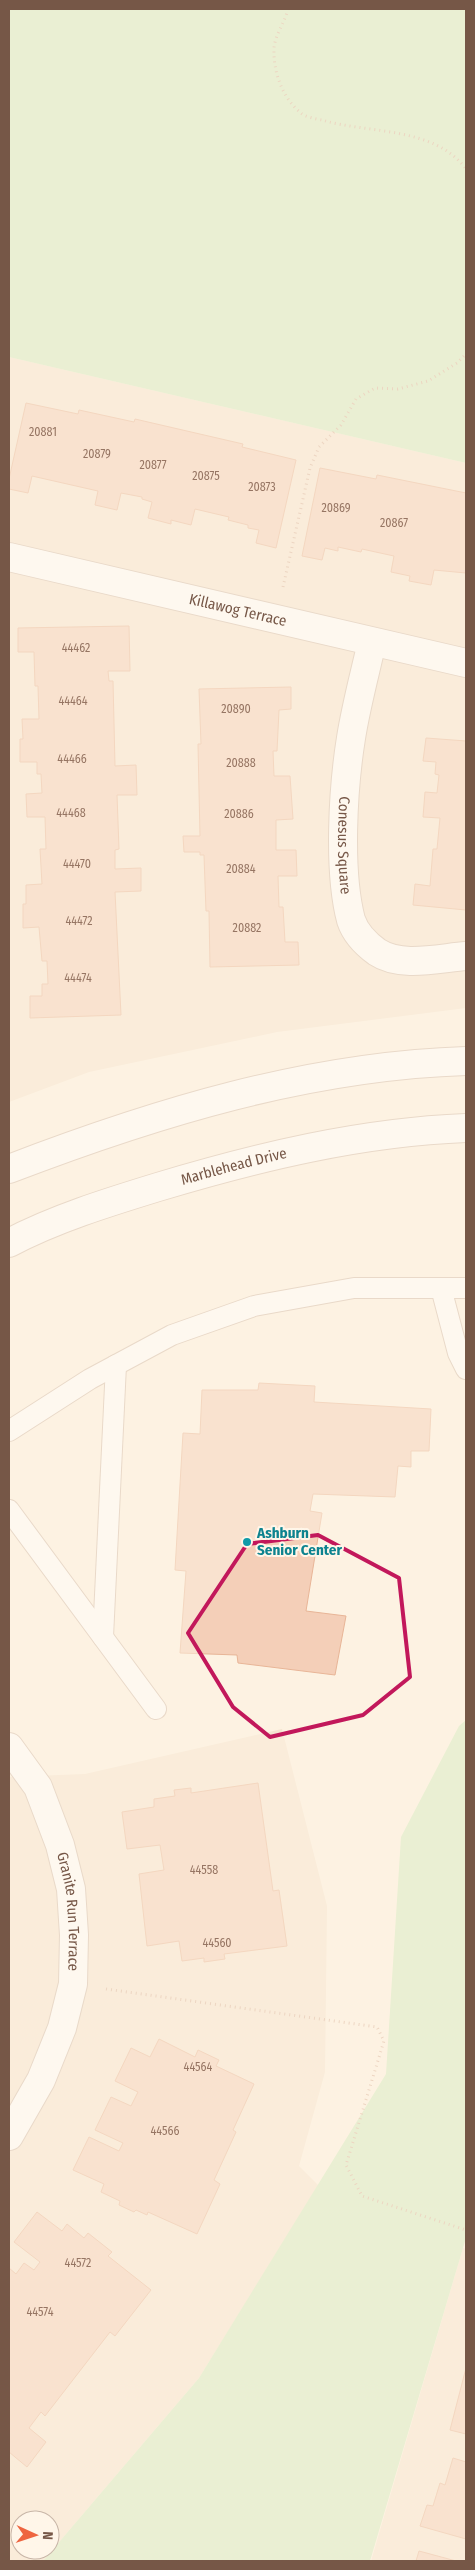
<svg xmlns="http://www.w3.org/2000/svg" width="475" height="2570" font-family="'Fira Sans Condensed',sans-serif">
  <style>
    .residential { fill: #f5e4d0; fill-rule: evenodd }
    .green { fill: #d2ecc0 }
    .building { fill: #f4cfb8; stroke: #e8b597 }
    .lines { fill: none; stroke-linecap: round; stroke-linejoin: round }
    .service-casing { stroke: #d1bbab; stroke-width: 22 }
    .minor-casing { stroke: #d1bbab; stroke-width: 30 }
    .tertiary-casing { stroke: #d1bbab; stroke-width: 30 }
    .path { stroke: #d9b29b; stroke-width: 3; stroke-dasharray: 1 4; stroke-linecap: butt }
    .service { stroke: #fff; stroke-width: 20 }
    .minor { stroke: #fff; stroke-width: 28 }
    .tertiary { stroke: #fff; stroke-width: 28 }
    .marked { fill: none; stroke: #c2185b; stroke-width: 4; stroke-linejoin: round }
    .culture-dot { fill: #0f9aa8; stroke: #fff6e9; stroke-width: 2 }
    .labels { text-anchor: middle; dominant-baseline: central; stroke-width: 4; stroke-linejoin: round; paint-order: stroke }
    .number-label { font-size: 12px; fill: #967563 }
    .street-label { font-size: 15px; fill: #765747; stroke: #fff6e9 }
    .culture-label { font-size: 15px; font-weight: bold; fill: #0d838f; stroke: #fff6e9; text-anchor: start }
  </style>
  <rect width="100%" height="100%" fill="#fdf2e2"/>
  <g class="residential">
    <polygon points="9,357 466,463 466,1008 277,1032 89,1072 9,1102"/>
    <path d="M282,1729L327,1906L325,2072L299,2166L319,2186L199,2378L43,2561H9V1777L85,1774ZM20,2520H50V2550H20Z"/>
    <polygon points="463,2248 466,2249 466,2561 371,2561"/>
  </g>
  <g class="green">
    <polygon points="9,9 466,9 466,463 9,357"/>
    <polygon points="466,1720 466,2238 370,2561 43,2561 199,2378 386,2074 401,1837 459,1726"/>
  </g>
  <g class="building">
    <polygon points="26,403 78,414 79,410 134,422 135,419 243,444 242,447 296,460 276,548 256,543 259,530 248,528 248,525 228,520 229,517 195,509 191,525 171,520 171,524 148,518 152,502 142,499 142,497 121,493 117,510 95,505 98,491 32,476 28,493 9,489 9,479"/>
    <polygon points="320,468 376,479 377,475 466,493 466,573 434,570 431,585 409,581 410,576 391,572 394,556 362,549 361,552 338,547 338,551 325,548 322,560 302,556"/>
    <polygon points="129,626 130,671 108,671 109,681 113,681 115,766 136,765 137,795 117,795 119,849 115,850 115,869 141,868 141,891 115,892 121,1015 30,1018 30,996 42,996 42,984 48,984 47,961 42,961 39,927 23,928 23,904 26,904 26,885 42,884 40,849 46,849 45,817 27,817 26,794 42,793 41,774 37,774 37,762 20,762 20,739 23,739 22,719 39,719 38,686 35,686 34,652 18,652 18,628"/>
    <polygon points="291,687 291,709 279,710 277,751 273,751 274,776 290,776 293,819 276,820 276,850 296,850 297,876 278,876 279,907 283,907 285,942 298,942 299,965 210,967 209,911 206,911 204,855 200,855 200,852 184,852 183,836 200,836 198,744 201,744 199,689"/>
    <polygon points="426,738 466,741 466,910 413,905 415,884 430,886 433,849 437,849 440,818 423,817 425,792 437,793 439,775 435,774 436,762 423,761"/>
    <polygon points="259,1383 315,1386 314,1402 431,1409 429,1451 411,1451 411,1467 398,1466 395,1497 313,1494 310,1511 322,1513 306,1611 346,1616 335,1675 238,1663 237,1655 180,1653 186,1571 175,1570 183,1433 200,1434 202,1390 258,1390"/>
    <polygon points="258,1783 273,1891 279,1890 287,1946 224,1954 225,1959 204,1962 204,1958 182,1961 179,1941 147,1946 139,1874 164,1870 160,1845 127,1849 122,1812 154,1807 154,1799 175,1796 174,1790 191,1788 191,1793"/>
    <polygon points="159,2039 195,2057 198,2050 219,2060 216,2066 254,2084 233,2130 236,2132 214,2180 220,2184 197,2234 148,2212 147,2215 136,2210 134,2212 119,2205 120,2201 101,2192 104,2184 73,2170 89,2137 119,2151 123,2143 95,2130 111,2097 131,2106 138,2092 115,2081 131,2048 150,2057"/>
    <polygon points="37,2212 62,2231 67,2224 84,2238 88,2233 112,2252 108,2256 151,2290 115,2336 110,2332 45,2416 41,2412 29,2428 46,2442 27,2467 9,2452 9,2268 16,2274 24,2263 34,2270 40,2262 14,2242"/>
    <polygon points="466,2368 466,2434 450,2430"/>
    <polygon points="453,2458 466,2462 466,2539 420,2526 427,2505 433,2506 440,2483 445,2485"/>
    <polygon points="419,2551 456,2561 416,2561"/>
  </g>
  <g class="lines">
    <defs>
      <g id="service">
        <polyline points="441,1288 458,1353 466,1369"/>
        <polyline points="9,1431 90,1379 172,1335 254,1306 354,1288 466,1288"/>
        <polyline points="9,1510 156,1709"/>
        <polyline points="103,1637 116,1365"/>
      </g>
      <g id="minor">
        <path id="s1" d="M9,557L466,663"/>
        <path id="s2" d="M372,642C365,673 356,706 351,738C343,788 338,871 351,920C355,932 366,944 377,952C401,968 439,958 466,956"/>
        <path id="s3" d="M9,1747L38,1787L60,1845L71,1889L74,1935L73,1984L62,2028L41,2080L9,2136"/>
      </g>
      <g id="tertiary">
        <path d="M9,1169C155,1113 308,1066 466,1061"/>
        <path id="s4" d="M9,1243C54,1219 109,1202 158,1187C258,1157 361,1132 466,1128"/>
      </g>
    </defs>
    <use href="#service" class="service-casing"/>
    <use href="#minor" class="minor-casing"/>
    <use href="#tertiary" class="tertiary-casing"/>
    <g class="path">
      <path d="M288,9C285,22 275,35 274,48C273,71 282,98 301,113C305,117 316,119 322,120C369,134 434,126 466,169"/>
      <polyline points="283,587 310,468 319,447 341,425 356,399 375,388 398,389 428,381 457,363 466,354"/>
      <polyline points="106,1989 377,2027 384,2041 346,2165 362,2196 466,2230"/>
    </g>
    <use href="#service" class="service"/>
    <use href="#minor" class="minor"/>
    <use href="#tertiary" class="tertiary"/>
  </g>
  <path d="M0 0H475V2570H0ZM318,1535L399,1578L410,1677L363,1715L270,1737L233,1707L188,1633L247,1544Z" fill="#fdf2e2" fill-opacity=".55" fill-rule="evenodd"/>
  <path class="marked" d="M318,1535L399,1578L410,1677L363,1715L270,1737L233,1707L188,1633L247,1544Z"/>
  <circle class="culture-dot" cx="247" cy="1542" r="5"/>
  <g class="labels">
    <g class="number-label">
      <text x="43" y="432">20881</text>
      <text x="97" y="454">20879</text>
      <text x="153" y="465">20877</text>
      <text x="206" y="476">20875</text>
      <text x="262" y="487">20873</text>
      <text x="336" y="508">20869</text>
      <text x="394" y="523">20867</text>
      <text x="76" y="648">44462</text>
      <text x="73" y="701">44464</text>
      <text x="236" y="709">20890</text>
      <text x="72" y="759">44466</text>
      <text x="241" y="763">20888</text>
      <text x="71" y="813">44468</text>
      <text x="239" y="814">20886</text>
      <text x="77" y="864">44470</text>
      <text x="241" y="869">20884</text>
      <text x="79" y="921">44472</text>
      <text x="247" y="928">20882</text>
      <text x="78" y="978">44474</text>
      <text x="204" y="1870">44558</text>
      <text x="217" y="1943">44560</text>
      <text x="198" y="2067">44564</text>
      <text x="165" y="2131">44566</text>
      <text x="78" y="2263">44572</text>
      <text x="40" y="2312">44574</text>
    </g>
    <g class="street-label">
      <text stroke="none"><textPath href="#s1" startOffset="235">Killawog Terrace</textPath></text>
      <text stroke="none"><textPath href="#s2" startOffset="206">Conesus Square</textPath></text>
      <text stroke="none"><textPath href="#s4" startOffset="238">Marblehead Drive</textPath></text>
      <text stroke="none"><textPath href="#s3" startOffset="179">Granite Run Terrace</textPath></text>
    </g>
    <g class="culture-label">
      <text x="257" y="1533">Ashburn<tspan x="257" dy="17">Senior Center</tspan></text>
    </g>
  </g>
  <rect width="475" height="2570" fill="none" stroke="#765747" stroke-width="20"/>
  <g transform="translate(35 2535) rotate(93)"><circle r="24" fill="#fff6e9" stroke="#c8b6a8"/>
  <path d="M0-4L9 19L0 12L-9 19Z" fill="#ee6540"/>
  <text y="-8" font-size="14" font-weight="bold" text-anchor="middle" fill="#765747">N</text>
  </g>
</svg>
